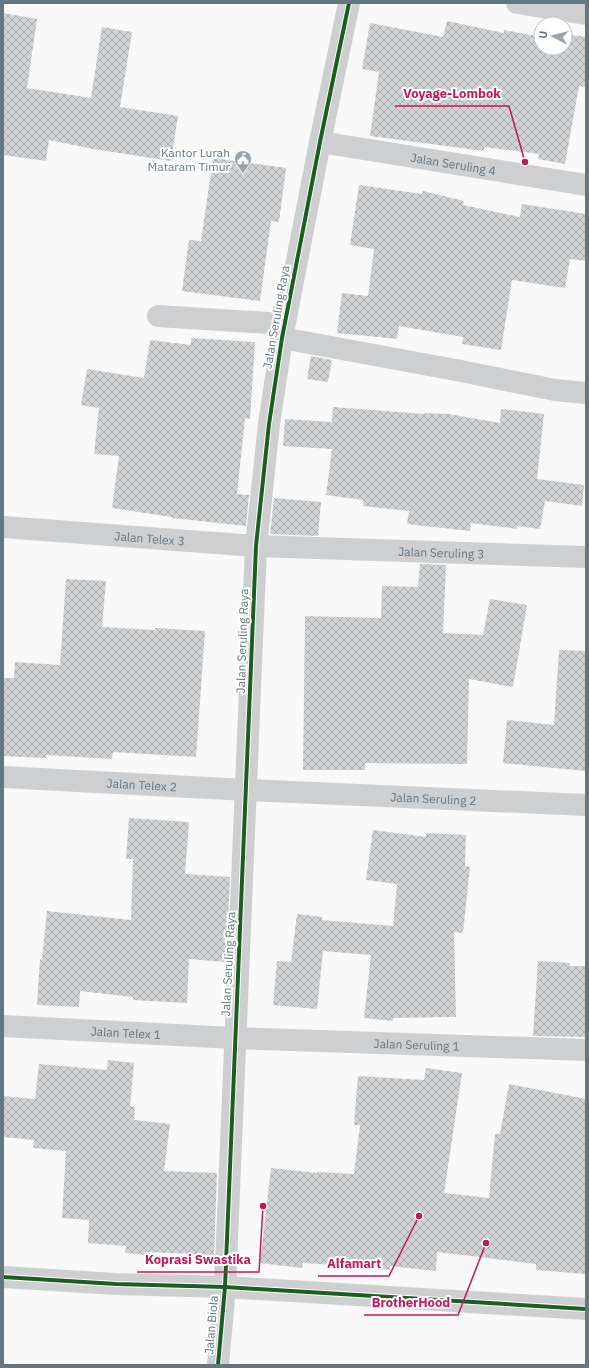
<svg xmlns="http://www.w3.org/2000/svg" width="589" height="1368" font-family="'IBM Plex Sans',sans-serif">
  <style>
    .building { fill: url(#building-cross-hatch) }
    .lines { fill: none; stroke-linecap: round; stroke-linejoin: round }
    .minor { stroke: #cecfd0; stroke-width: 22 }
    .cycleway-casing { stroke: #fff; stroke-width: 6 }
    .cycleway { stroke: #1b5e20; stroke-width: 4 }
    .labels { text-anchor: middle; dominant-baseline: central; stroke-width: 4; stroke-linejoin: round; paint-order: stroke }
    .poi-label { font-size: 12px; fill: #657683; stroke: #fff; text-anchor: end }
    .street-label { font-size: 12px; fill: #657683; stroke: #fff }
    .leader { fill: none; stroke: #c2185b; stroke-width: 1.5 }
    .callout-dot { fill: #c2185b; stroke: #fff; stroke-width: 1.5 }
    .callout-label { font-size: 13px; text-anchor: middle; font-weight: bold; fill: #c2185b; stroke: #fff; stroke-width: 4; stroke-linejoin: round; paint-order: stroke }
  </style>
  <defs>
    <pattern id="building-cross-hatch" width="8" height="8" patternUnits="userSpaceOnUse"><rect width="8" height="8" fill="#d0d2d3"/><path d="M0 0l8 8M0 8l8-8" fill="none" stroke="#acafb1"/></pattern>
  </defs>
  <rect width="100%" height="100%" fill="#f9f9f9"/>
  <g class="building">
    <polygon points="3,13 37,19 27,88 91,98 102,27 132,32 120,107 178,116 171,161 93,149 49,140 46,161 3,155"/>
    <polygon points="447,21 504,33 504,30 541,37 541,48 565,48 565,34 586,37 586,87 579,86 565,164 538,159 539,154 484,147 484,151 370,136 379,72 362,69 370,23 443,37"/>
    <polygon points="213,158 286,168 279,222 271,221 260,301 182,291 189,240 201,241"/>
    <polygon points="359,185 422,194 423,191 464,201 463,205 520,217 522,204 586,214 586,261 570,259 565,288 512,280 501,350 462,344 463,337 399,326 397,339 337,333 342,293 368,296 374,249 350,245"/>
    <polygon points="191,338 255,342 250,419 245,418 237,494 249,495 246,526 172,518 172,517 112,508 119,456 94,454 99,408 81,405 87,369 144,378 150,340 191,345"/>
    <polygon points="311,356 332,360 328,382 307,379"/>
    <polygon points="333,407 424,414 424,413 449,414 500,423 501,409 544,414 537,479 584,485 582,506 545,501 540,529 517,526 517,529 471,523 470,531 407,524 409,511 363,506 363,500 326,495 332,449 283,446 285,419 332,422"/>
    <polygon points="274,498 321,502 318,536 270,534"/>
    <polygon points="420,564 446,565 443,633 483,635 490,599 527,605 513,687 469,679 467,764 365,763 365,770 303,770 305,616 381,618 382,586 418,587"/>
    <polygon points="66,579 106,581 102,627 155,630 155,628 205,631 196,757 113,752 112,759 46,755 46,758 3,756 3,678 14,678 15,662 60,665"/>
    <polygon points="559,650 586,651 586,771 503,763 507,720 554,725"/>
    <polygon points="129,818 189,822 185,874 230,877 226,962 189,959 187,1003 133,1000 133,997 80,991 79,1007 37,1005 40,959 42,960 47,911 131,920 133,859 126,859"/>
    <polygon points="373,830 426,837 426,833 466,835 465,866 470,867 463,933 454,932 456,1017 393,1018 393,1021 364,1018 371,955 323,951 317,1009 273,1005 277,961 291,962 297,914 322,917 322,920 393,926 397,884 366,880"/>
    <polygon points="538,961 570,963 570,966 586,966 586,1037 533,1036"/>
    <polygon points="108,1060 134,1063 130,1106 135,1107 134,1120 170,1124 164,1171 217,1173 214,1255 147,1252 146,1255 125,1253 126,1246 88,1243 89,1220 62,1218 66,1151 33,1148 34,1140 3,1137 3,1096 35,1099 39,1064 107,1070"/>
    <polygon points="426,1068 462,1073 444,1193 489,1198 495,1134 500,1134 509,1084 586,1099 586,1274 536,1270 536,1264 437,1252 436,1271 390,1266 390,1270 350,1266 303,1263 302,1268 260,1263 271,1168 317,1173 317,1172 354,1174 360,1125 354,1125 358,1076 424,1080"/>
  </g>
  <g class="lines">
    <g class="minor">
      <polyline points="517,3 586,14"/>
      <path id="s1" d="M320,142L586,185"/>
      <polyline points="158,316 284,324"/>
      <polyline points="282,338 461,371 555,390 586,393"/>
      <path id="s2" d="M3,527L256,546L586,557"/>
      <path id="s3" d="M3,777L246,790L586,805"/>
      <path id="s4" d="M3,1026L234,1038L586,1050"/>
      <polyline points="3,1277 116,1284 225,1287 586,1309"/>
      <polyline points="218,1365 225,1287 256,546 269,424 282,338 320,142 349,3"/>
    </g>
    <defs>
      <g id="cycleway">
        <polyline points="3,1277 116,1284 225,1287 586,1309"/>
        <polyline points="218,1365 225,1287 256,546 269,424 282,338 320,142 349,3"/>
      </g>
    </defs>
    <use href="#cycleway" class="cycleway-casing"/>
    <use href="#cycleway" class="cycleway"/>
  </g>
  <defs>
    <symbol id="civic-pin" viewBox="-11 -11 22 30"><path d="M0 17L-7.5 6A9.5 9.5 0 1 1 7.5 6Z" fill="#99a4ac" stroke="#fff"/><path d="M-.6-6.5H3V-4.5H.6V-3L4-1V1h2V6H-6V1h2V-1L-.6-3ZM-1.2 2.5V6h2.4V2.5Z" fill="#fff"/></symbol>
  </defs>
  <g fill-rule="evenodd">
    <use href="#civic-pin" x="233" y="149" width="20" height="27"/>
  </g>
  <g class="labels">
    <g class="poi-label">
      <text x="230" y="152">Kantor Lurah<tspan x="230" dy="14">Mataram Timur</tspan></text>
    </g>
    <g class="street-label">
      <text stroke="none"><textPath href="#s1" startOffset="135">Jalan Seruling 4</textPath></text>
      <text transform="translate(276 317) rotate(-80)">Jalan Seruling Raya</text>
      <text stroke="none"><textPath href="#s2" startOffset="147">Jalan Telex 3</textPath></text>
      <text stroke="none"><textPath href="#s2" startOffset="439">Jalan Seruling 3</textPath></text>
      <text transform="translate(242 641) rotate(-88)">Jalan Seruling Raya</text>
      <text stroke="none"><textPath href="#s3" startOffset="139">Jalan Telex 2</textPath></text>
      <text stroke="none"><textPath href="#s3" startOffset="431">Jalan Seruling 2</textPath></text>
      <text transform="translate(228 964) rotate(-87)">Jalan Seruling Raya</text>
      <text stroke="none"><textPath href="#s4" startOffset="123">Jalan Telex 1</textPath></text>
      <text stroke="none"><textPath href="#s4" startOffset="414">Jalan Seruling 1</textPath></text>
      <text transform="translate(211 1325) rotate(-85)">Jalan Biola</text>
    </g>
  </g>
  <path class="leader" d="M525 162L509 106H395M263 1206L259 1272H137M419 1216L389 1276H318M486 1243L458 1315H364"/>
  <g class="callout-dot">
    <circle cx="525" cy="162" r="4"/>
    <circle cx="263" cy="1206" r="4"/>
    <circle cx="419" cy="1216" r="4"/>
    <circle cx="486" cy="1243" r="4"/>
  </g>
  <g class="callout-label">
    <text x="452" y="98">Voyage-Lombok</text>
    <text x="198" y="1264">Koprasi Swastika</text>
    <text x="354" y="1268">Alfamart</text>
    <text x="411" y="1307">BrotherHood</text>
  </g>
  <rect width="589" height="1368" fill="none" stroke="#657683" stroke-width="8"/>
  <g transform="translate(553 36) rotate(277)"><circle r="19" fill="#ffffff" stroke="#c1c8cd"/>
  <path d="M0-3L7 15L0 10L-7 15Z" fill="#99a4ac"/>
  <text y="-6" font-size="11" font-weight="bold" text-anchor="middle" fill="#657683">U</text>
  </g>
</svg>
